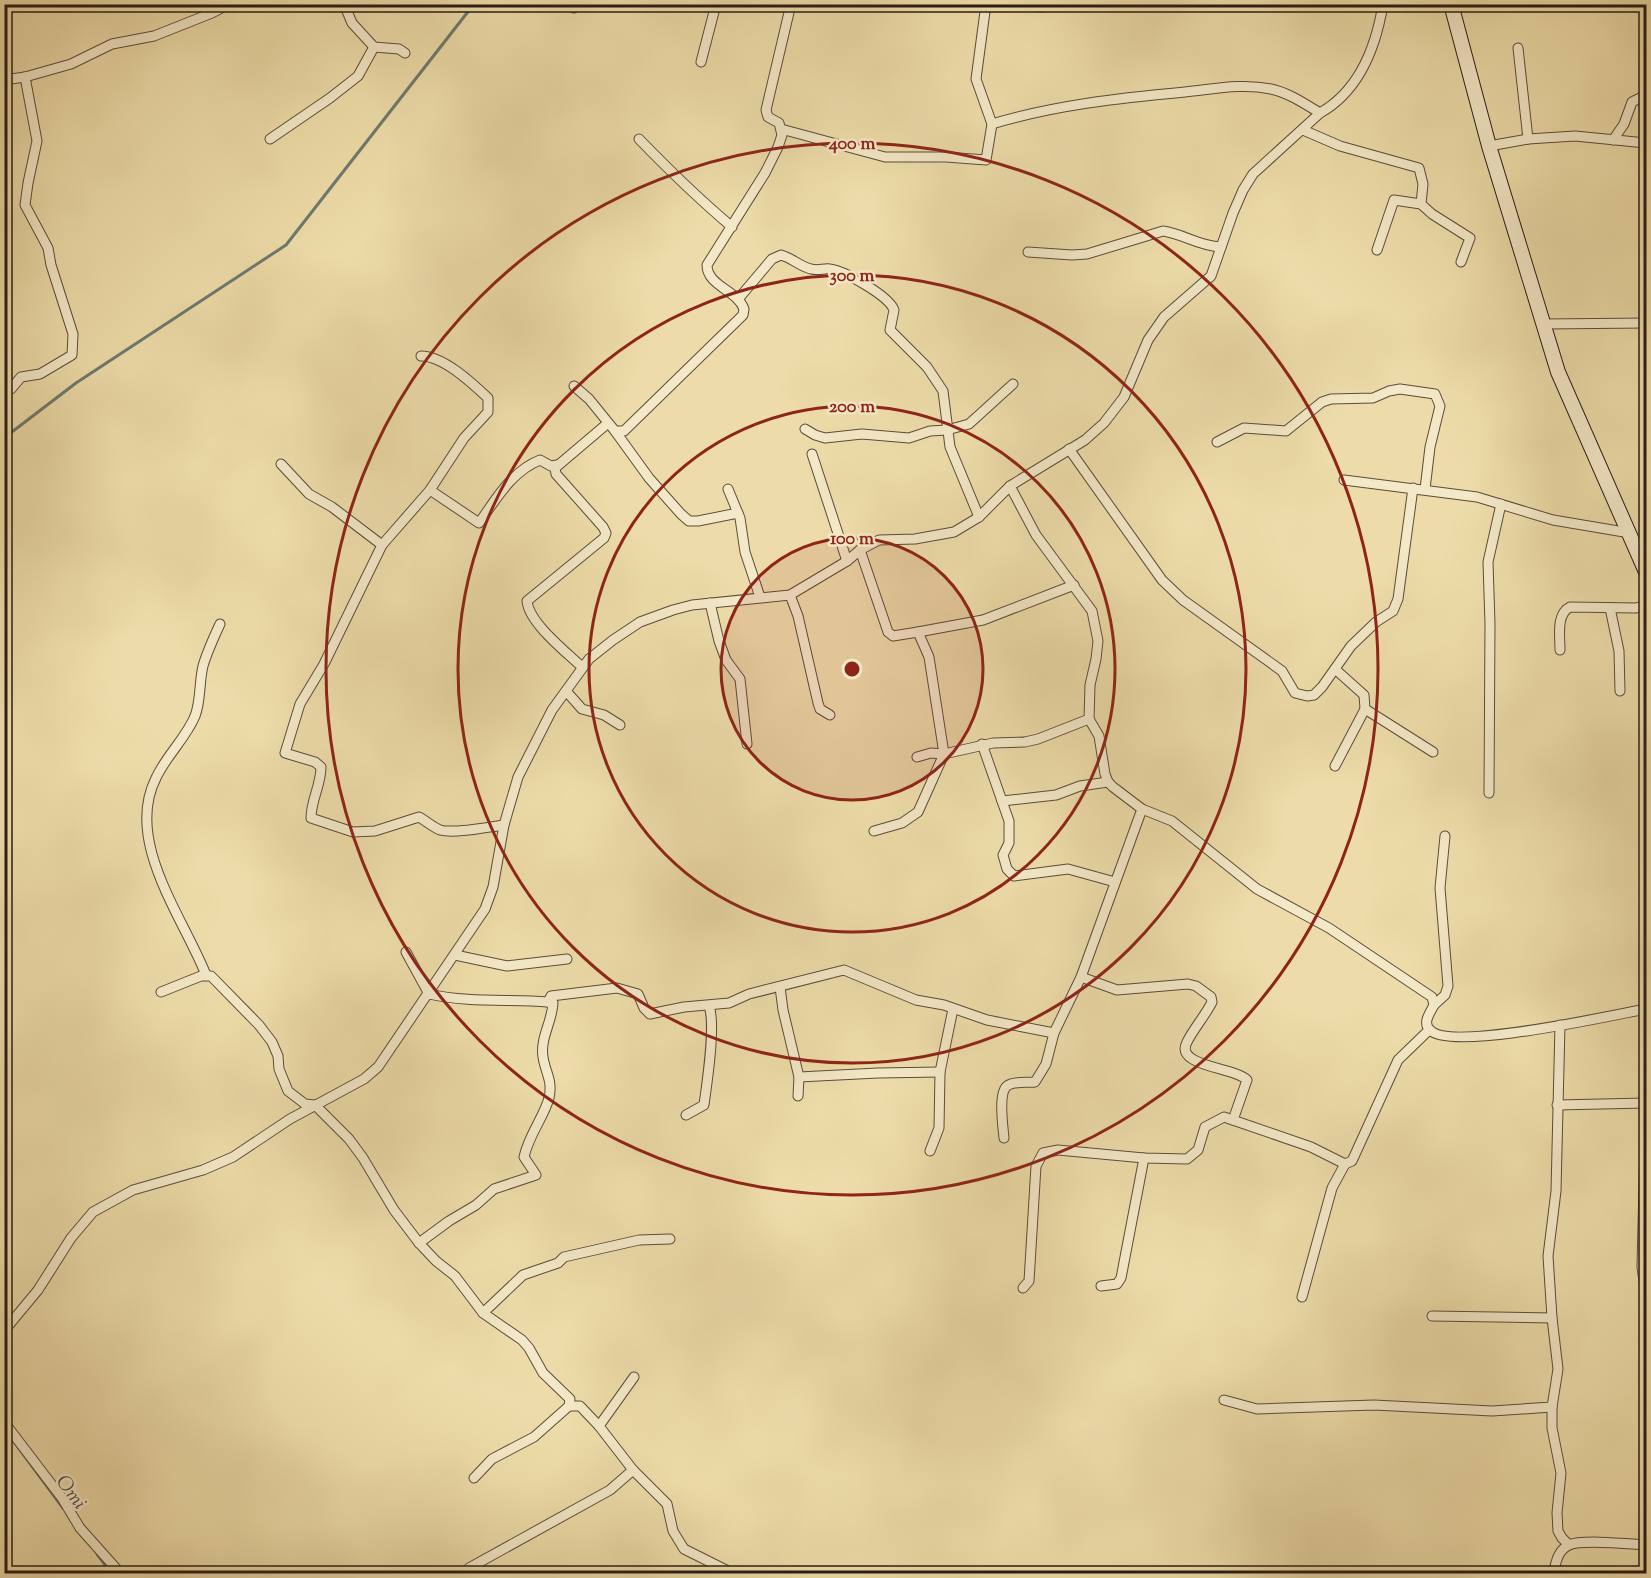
<svg xmlns="http://www.w3.org/2000/svg" width="1651" height="1578" viewBox="0 0 1651 1578" font-family="'Sorts Mill Goudy',serif">
	<style>
		.lines { fill: none; stroke-linecap: round; stroke-linejoin: round }
		.stream { stroke: #6d7b6f; stroke-width: 3 }
		.minor-casing { stroke: #5b4c3a; stroke-width: 11 }
		.secondary-casing { stroke: #2a1c15; stroke-width: 16 }
		.minor { stroke: #f3e8c7; stroke-width: 9 }
		.secondary { stroke: #f3e8c7; stroke-width: 14 }
		.ring { fill: none; stroke: #8f2418; stroke-width: 3 }
		.labels { text-anchor: middle; dominant-baseline: central; stroke-width: 5; stroke-linejoin: round; paint-order: stroke }
		.water-label { font-size: 20px; font-style: italic; fill: #4b4c42; stroke: #f3e8c7 }
		.centre { fill: #8f2418; stroke: #f3e8c7; stroke-width: 3 }
		.ring-label { font-size: 18px; text-anchor: middle; font-weight: bold; fill: #8f2418; stroke: #f3e8c7; stroke-width: 5; stroke-linejoin: round; paint-order: stroke }
	</style>
	<rect width="100%" height="100%" fill="#eddca9"/>
	<filter id="stains"><feTurbulence type="fractalNoise" baseFrequency=".00333" numOctaves="4"/><feColorMatrix values="0 0 0 0 .2 0 0 0 0 .09 0 0 0 0 .02 0 0 0 .5 -.17"/></filter>
	<radialGradient id="worn" r=".72"><stop offset=".6" stop-color="#630" stop-opacity="0"/><stop offset="1" stop-color="#630" stop-opacity=".3"/></radialGradient>
	<g class="lines">
		<g class="stream">
			<polyline points="4,438 76,383 286,245 474,4"/>
			<polyline points="15,1443 63,1508"/>
			<polyline points="97,1554 112,1574"/>
		</g>
		<defs>
			<g id="minor">
				<polyline points="344,4 352,23 374,47 399,49 405,53"/>
				<polyline points="1014,4 1042,7 1059,4"/>
				<polyline points="574,8 576,4"/>
				<polyline points="1518,48 1528,139"/>
				<polyline points="701,62 716,4"/>
				<polyline points="4,80 25,77 71,64 112,44 154,36 212,13 229,4"/>
				<path d="M 992,124 C 1055,105 1120,98 1185,92 C 1215,89 1242,83 1271,89 C 1289,93 1305,104 1320,113"/>
				<polyline points="781,129 885,157 946,157 986,160 992,124 976,79 986,4"/>
				<polyline points="1303,130 1340,146 1419,168 1423,184 1421,204 1432,214 1470,238 1461,262"/>
				<polyline points="270,139 330,98 358,76 374,47"/>
				<path d="M 639,139 C 669,170 699,199 732,227"/>
				<polyline points="1613,140 1624,124 1632,102 1646,95"/>
				<polyline points="1489,146 1528,139 1575,136 1646,143"/>
				<polyline points="1377,250 1394,200 1421,204"/>
				<path d="M 1028,252 L 1072,255 L 1087,254 L 1163,231 C 1184,234 1198,246 1221,247"/>
				<path d="M 739,298 L 772,259 L 781,255 C 792,258 801,267 811,269 C 818,271 824,268 830,269 C 845,271 889,296 894,310 L 890,330 L 927,367 L 943,391 L 950,447 L 979,517"/>
				<polyline points="1544,324 1646,323"/>
				<path d="M 421,356 C 443,356 471,382 488,398 L 488,412 L 464,438 L 430,490 L 382,545 L 324,664 L 300,704 L 285,753 L 315,762 L 321,767 C 321,785 311,800 311,818 L 353,832 L 375,831 L 419,817 C 426,821 433,827 440,830 C 454,834 488,827 504,825"/>
				<path d="M 574,386 L 589,399 L 615,431 L 624,431 L 743,315 L 744,309 C 737,290 707,286 707,265 L 765,173 L 778,147 L 782,135 L 779,123 L 768,117 L 766,110 L 791,4"/>
				<polyline points="11,389 21,377 40,374 72,355 73,334 51,265 48,248 25,205 28,183 37,141 25,77"/>
				<polyline points="805,429 815,435 825,438 862,434 909,438 930,431 947,430 969,424 1013,384"/>
				<polyline points="615,431 649,478 681,514 689,521 698,521 738,513"/>
				<polyline points="1217,442 1244,428 1286,431 1322,402 1331,399 1373,398 1389,391 1400,389 1435,394 1440,406 1430,447 1425,489"/>
				<polyline points="1069,449 1162,580 1183,600 1282,671 1295,693 1307,696 1314,695 1322,687 1351,646 1376,622 1393,611 1398,599 1413,488"/>
				<polyline points="812,454 847,561"/>
				<polyline points="281,464 309,494 332,507 382,545"/>
				<polyline points="1344,480 1477,497 1553,520 1630,533"/>
				<polyline points="728,489 740,518 745,552 760,597"/>
				<path d="M 430,490 L 479,523 C 496,499 512,471 540,460 L 551,466 L 557,465"/>
				<polyline points="860,550 888,632 893,636 918,632"/>
				<polyline points="790,595 798,616 818,703 820,709 830,715"/>
				<polyline points="710,603 719,641 726,660 740,679 747,744"/>
				<polyline points="1610,608 1619,651 1620,691"/>
				<path d="M 1560,650 C 1560,636 1556,614 1570,607 L 1636,608 L 1646,605"/>
				<path d="M 582,667 C 566,652 529,623 527,601 L 604,538 L 606,533 L 603,527 L 556,474 L 555,468 L 608,423"/>
				<polyline points="1335,669 1364,695 1365,709 1335,766"/>
				<polyline points="566,691 582,709 604,715 620,725"/>
				<polyline points="1365,709 1433,752"/>
				<path d="M 1089,719 L 1099,736 L 1105,774 L 1108,782 L 1113,787 L 1142,809 L 1172,821 L 1257,889 L 1329,928 L 1432,997 L 1434,1005 C 1430,1013 1422,1023 1430,1030 C 1450,1052 1613,1015 1646,1009"/>
				<polyline points="982,744 1009,821 1009,843 1003,855 1007,869 1014,876 1068,869 1115,882"/>
				<polyline points="917,757 931,753 944,754 993,743 1025,742 1038,739 1089,719 1090,685 1096,659 1098,641 1092,611 1036,535 1010,486"/>
				<polyline points="1489,793 1490,624 1488,562 1501,504"/>
				<polyline points="1002,801 1056,795 1080,786 1108,782"/>
				<polyline points="874,831 902,823 918,812 944,754 929,657 918,632 983,620 1074,585"/>
				<path d="M 406,952 L 429,994 C 468,1003 509,999 548,1002"/>
				<polyline points="455,955 507,966 567,959"/>
				<path d="M 206,975 C 183,917 124,841 156,778 C 166,756 186,738 195,716 C 201,701 199,682 203,666 C 207,652 214,637 220,624"/>
				<path d="M 1081,977 L 1117,990 L 1188,984 L 1196,986 L 1211,997 L 1212,1002 C 1205,1016 1194,1028 1187,1042 C 1174,1067 1235,1067 1247,1080 L 1233,1120"/>
				<polyline points="780,987 783,1010 799,1077 798,1096"/>
				<polyline points="161,992 201,976 211,976 259,1025 272,1042 278,1056 279,1069 288,1091 305,1104 315,1105 349,1139 363,1158 394,1210 419,1243 436,1261 455,1276 483,1313 522,1340 529,1348 543,1373 570,1399 569,1406 534,1437 492,1459 474,1478"/>
				<polyline points="1434,1005 1445,995 1448,986 1440,888 1445,836"/>
				<polyline points="799,1077 878,1073 940,1072"/>
				<polyline points="1646,1103 1642,1267 1646,1295"/>
				<polyline points="1557,1105 1646,1103"/>
				<path d="M 686,1115 L 704,1105 C 707,1082 716,1025 709,1006"/>
				<path d="M 1004,1138 C 1003,1127 998,1093 1007,1086 C 1013,1081 1027,1083 1035,1082 L 1046,1064 L 1054,1033 L 1081,977 L 1142,809"/>
				<polyline points="930,1151 939,1128 940,1072 953,1009"/>
				<path d="M 419,1243 L 449,1221 L 476,1205 L 494,1189 L 536,1175 L 524,1157 C 529,1134 544,1117 549,1098 C 553,1080 545,1072 543,1057 C 540,1038 552,1022 553,1003 L 548,1002 L 551,996 L 617,988 L 638,994 L 644,1008 L 650,1014 L 684,1007 L 729,1003 L 749,994 L 844,970 L 916,1000 L 944,1005 L 987,1020 L 1054,1033"/>
				<polyline points="1101,1286 1117,1284 1121,1278 1144,1158"/>
				<polyline points="1023,1288 1029,1281 1036,1166 1043,1153 1058,1150 1144,1158 1187,1159 1198,1150 1205,1127 1224,1117 1311,1147 1345,1164 1352,1161 1398,1060 1429,1030"/>
				<polyline points="1302,1297 1332,1188 1345,1164"/>
				<polyline points="483,1313 523,1275 558,1263 564,1257 639,1240 670,1239"/>
				<polyline points="1432,1316 1552,1318"/>
				<path d="M 4,1331 L 38,1290 L 71,1238 L 93,1212 L 133,1190 L 203,1170 L 233,1157 L 290,1119 L 364,1079 L 378,1067 L 485,909 L 493,887 L 504,825 L 518,777 L 552,710 L 589,659 L 613,640 L 640,622 L 673,610 L 692,605 L 790,595 L 847,561 L 860,550 L 879,540 L 915,539 L 954,532 L 979,517 L 1010,486 L 1085,440 L 1104,423 L 1124,397 L 1148,340 L 1164,317 L 1211,276 L 1233,213 L 1243,190 L 1253,174 L 1320,113 C 1359,91 1376,47 1383,4"/>
				<polyline points="1224,1400 1257,1409 1374,1405 1492,1411 1552,1407 1558,1369 1552,1318 1548,1256 1556,1191 1560,1025"/>
				<polyline points="569,1406 580,1406 599,1426 633,1470 667,1504 673,1531 684,1549 734,1574"/>
				<polyline points="1552,1407 1552,1428 1561,1473 1557,1513 1558,1531 1562,1538 1569,1545"/>
				<polyline points="4,1422 62,1498 80,1528 121,1574"/>
				<polyline points="599,1426 634,1377"/>
				<polyline points="469,1568 610,1490 633,1470"/>
				<path d="M 1554,1574 C 1555,1563 1558,1550 1569,1545 C 1582,1539 1630,1544 1646,1545"/>
			</g>
			<polyline id="secondary" points="1451,4 1489,146 1558,372 1646,572"/>
		</defs>
		<use href="#minor" class="minor-casing"/>
		<use href="#secondary" class="secondary-casing"/>
		<use href="#minor" class="minor"/>
		<use href="#secondary" class="secondary"/>
	</g>
	<circle cx="852" cy="669" r="131" fill="#8f2418" fill-opacity=".12"/>
	<g class="ring">
		<circle cx="852" cy="669" r="131"/>
		<circle cx="852" cy="669" r="263"/>
		<circle cx="852" cy="669" r="394"/>
		<circle cx="852" cy="669" r="526"/>
	</g>
	<g class="labels">
		<g class="water-label">
			<text transform="translate(70 1493) rotate(53)">Omi</text>
		</g>
	</g>
	<circle cx="852" cy="669" r="9" class="centre"/>
	<g class="ring-label">
		<text x="852" y="149">400 m</text>
		<text x="852" y="281">300 m</text>
		<text x="852" y="412">200 m</text>
		<text x="852" y="544">100 m</text>
	</g>
	<rect width="1651" height="1578" fill="none" stroke="#eddca9" stroke-width="24"/>
	<rect x="6" y="6" width="1639" height="1566" fill="none" stroke="#2a1c15" stroke-width="3"/>
	<rect x="12" y="12" width="1627" height="1554" fill="none" stroke="#2a1c15" stroke-width="1.5"/>
	<rect width="100%" height="100%" filter="url(#stains)"/>
	<rect width="100%" height="100%" fill="url(#worn)"/>
</svg>
